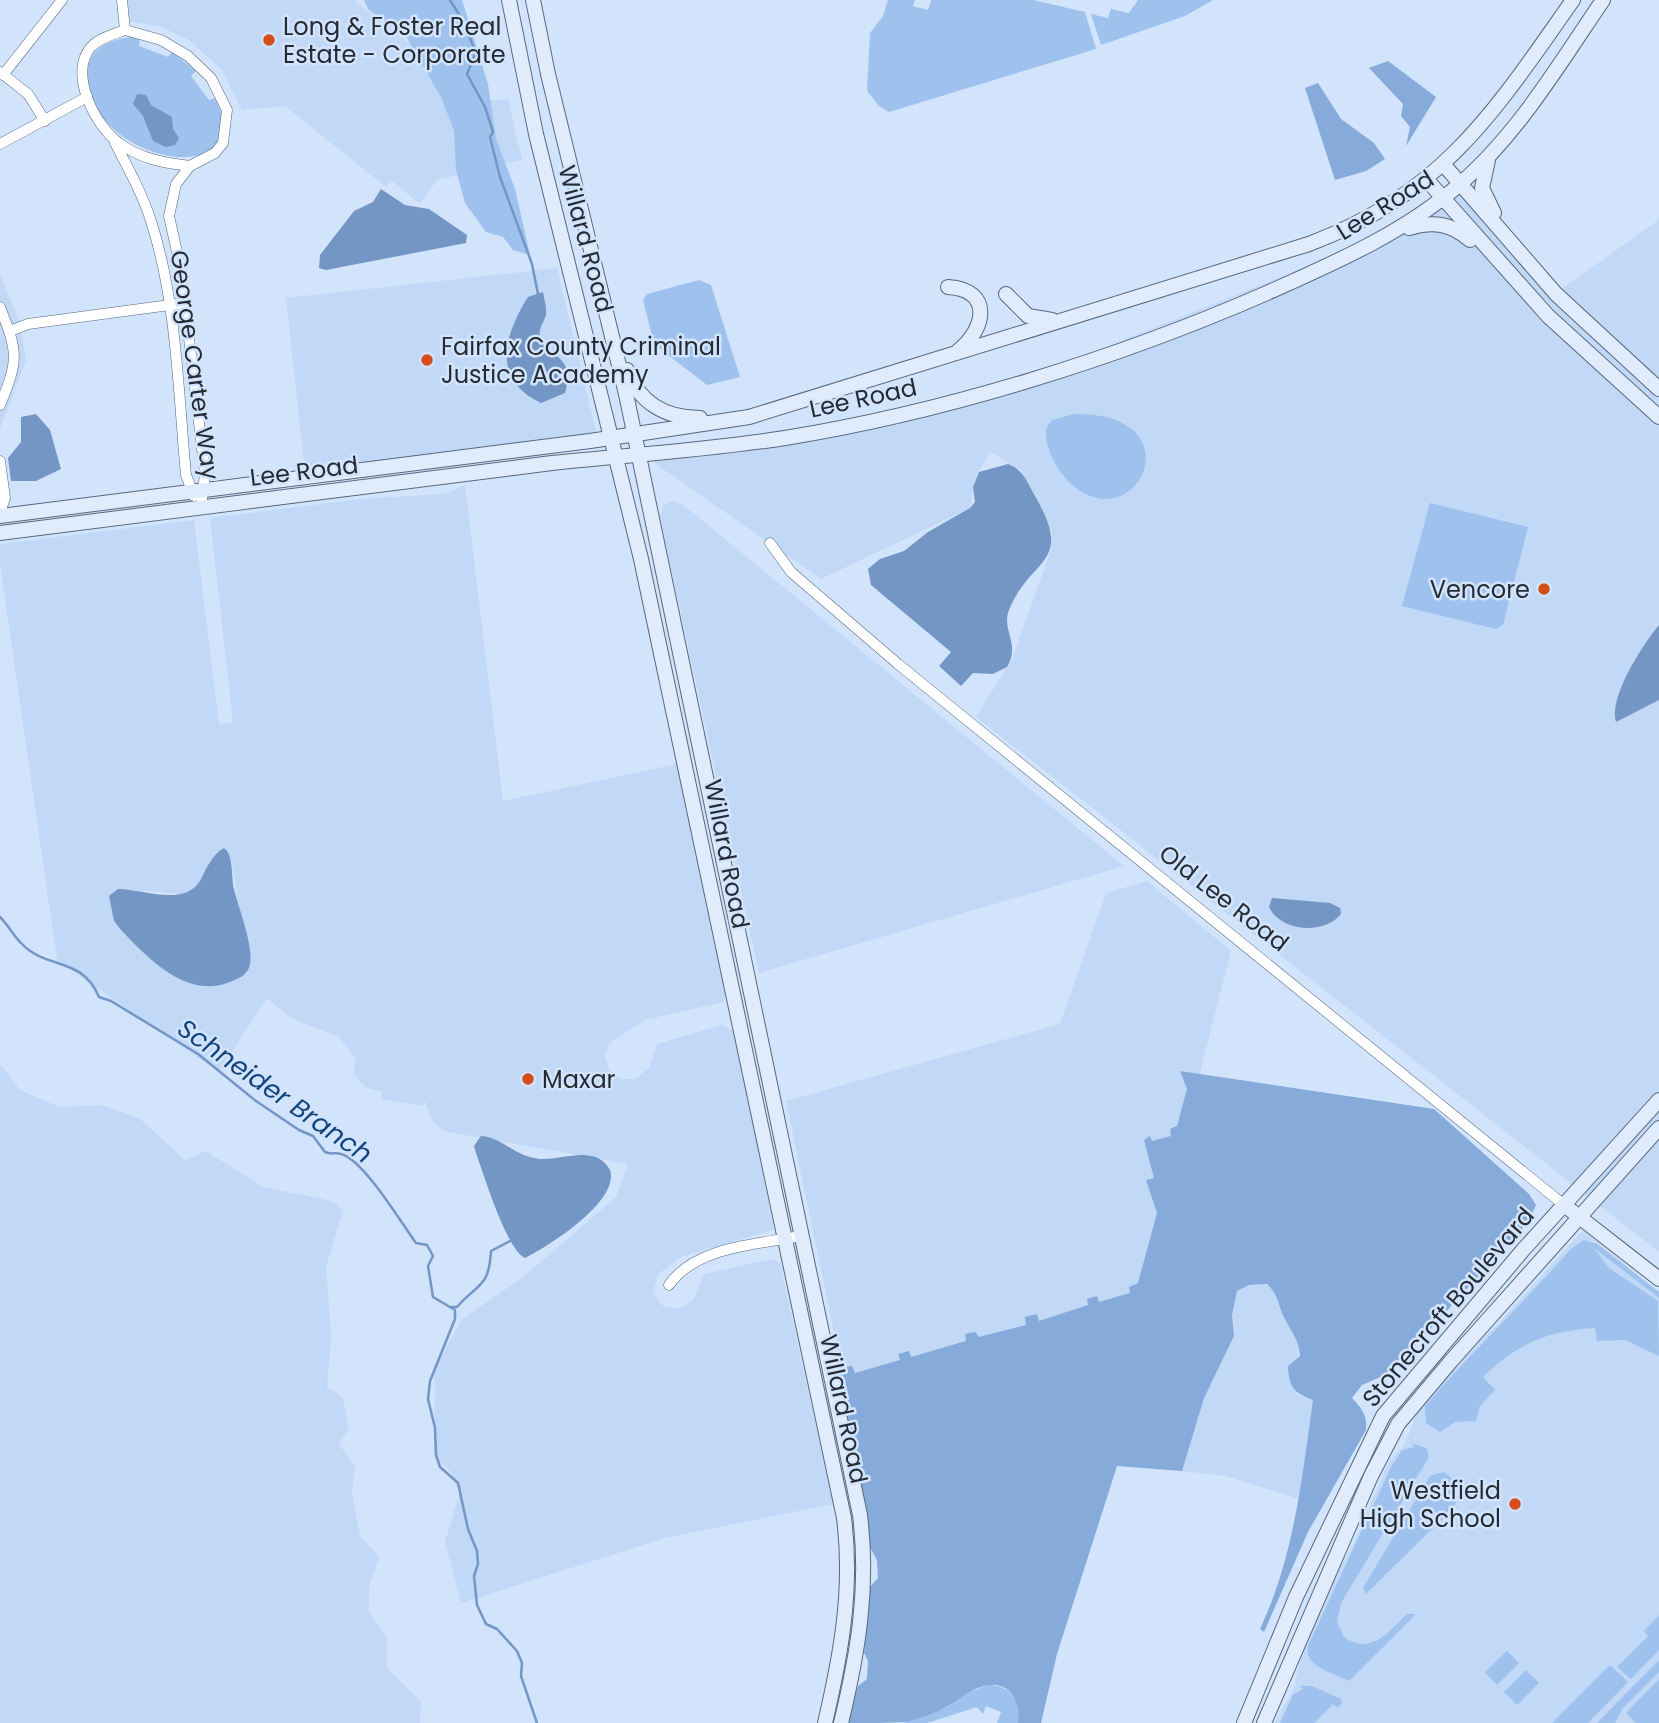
<svg xmlns="http://www.w3.org/2000/svg" width="1659" height="1723" viewBox="0 0 1659 1723" font-family="Poppins,sans-serif">
	<style>
		.built { fill: #c1d8f6; fill-rule: evenodd }
		.green { fill: #9ec1ee }
		.forest { fill: #86aada }
		.water { fill: #7396c5 }
		.lines { fill: none; stroke-linecap: round; stroke-linejoin: round }
		.stream { stroke: #7396c5; stroke-width: 2.5 }
		.street-casing { stroke: #57677c; stroke-width: 11 }
		.secondary-casing { stroke: #57677c; stroke-width: 16 }
		.street { stroke: #fff; stroke-width: 10 }
		.secondary { stroke: #e0ecfb; stroke-width: 14 }
		.poi-dot { fill: #d44e1a; stroke: #d1e4fc; stroke-width: 2.5 }
		.labels { text-anchor: middle; dominant-baseline: central; stroke-width: 5; stroke-linejoin: round; paint-order: stroke }
		.poi-label { font-size: 24px; fill: #252b34; stroke: #d1e4fc; text-anchor: start }
		.street-label { font-size: 24px; fill: #252b34; stroke: #d1e4fc }
		.water-label { font-size: 26px; font-style: italic; fill: #12437d; stroke: #d1e4fc }
	</style>
	<rect width="100%" height="100%" fill="#d1e4fc"/>
	<g class="built">
		<polygon points="121,0 354,0 483,101 508,99 522,160 437,180 420,204 392,181 386,187 285,106 242,110 222,70 189,40 159,26 125,21"/>
		<polygon points="1461,183 1556,293 1657,221 1659,215 1659,1252 976,717 1012,659 1051,550 1052,531 1021,470 990,452 975,478 970,508 821,579 653,462 827,430 1028,378 1391,233"/>
		<polygon points="557,268 598,440 305,471 286,298"/>
		<polygon points="0,274 20,324 26,360 0,429"/>
		<path d="M 465,485 L 503,801 L 677,764 L 727,993 L 723,1002 L 645,1020 L 609,1043 L 605,1057 L 609,1070 L 621,1079 L 635,1079 L 649,1068 L 657,1044 L 722,1025 L 735,1032 L 774,1230 L 683,1256 L 658,1274 L 653,1292 L 663,1306 L 679,1309 L 693,1300 L 704,1274 L 772,1259 L 780,1263 L 833,1504 L 665,1538 L 461,1603 L 445,1542 L 460,1492 L 449,1470 L 434,1456 L 435,1368 L 462,1319 L 522,1278 L 616,1197 L 628,1164 L 443,1131 L 432,1121 L 425,1101 L 423,1106 L 381,1099 L 382,1092 L 365,1087 L 353,1074 L 356,1060 L 339,1037 L 291,1018 L 267,998 L 219,1072 L 57,960 L 0,564 L 0,544 L 194,520 L 219,724 L 233,723 L 210,518 L 361,499 L 445,494 ZM 214,856 L 231,858 L 249,968 L 235,980 L 203,987 L 132,941 L 114,921 L 118,889 L 184,894 L 196,888 Z"/>
		<polygon points="672,501 682,504 1124,866 759,973 660,517 663,506"/>
		<polygon points="1147,881 1231,951 1142,1301 845,1385 786,1101 1060,1024 1106,893"/>
		<polygon points="0,1064 20,1090 59,1107 102,1105 139,1118 185,1160 206,1151 263,1187 332,1201 343,1211 326,1266 331,1336 327,1387 343,1398 349,1428 339,1444 355,1467 352,1493 360,1536 379,1557 369,1587 369,1612 387,1637 387,1668 421,1702 420,1723 0,1723"/>
		<polygon points="1583,1230 1659,1293 1659,1723 1275,1723 1294,1688 1303,1649 1332,1582 1352,1547 1389,1461 1405,1444 1419,1408 1468,1350 1497,1325"/>
		<polygon points="1267,1284 1278,1295 1284,1317 1298,1338 1297,1395 1313,1400 1299,1499 1226,1476 1182,1471 1204,1398 1233,1336 1232,1315 1237,1291 1249,1285"/>
	</g>
	<g class="green">
		<polygon points="364,0 462,0 488,84 496,139 515,189 530,255 513,250 503,237 486,232 465,203 456,170 454,131 442,99 407,38 368,9"/>
		<polygon points="888,0 915,0 913,6 928,10 931,0 1033,0 1085,12 1096,49 889,112 879,106 867,91 870,33 883,16"/>
		<polygon points="1138,0 1213,0 1185,16 1101,45 1091,14 1108,18 1111,9 1129,13"/>
		<path d="M 131,37 L 140,39 L 139,46 L 168,57 L 172,52 L 196,71 L 191,76 L 209,100 L 215,98 C 263,195 81,163 88,70 C 90,47 110,40 131,37 Z"/>
		<polygon points="699,280 711,285 740,377 707,385 654,344 643,300 647,294"/>
		<path d="M 1074,414 C 1199,412 1136,545 1069,482 C 1056,469 1045,448 1046,429 L 1052,420 Z"/>
		<polygon points="1430,503 1528,527 1503,625 1496,629 1402,606"/>
		<path d="M 1584,1240 L 1597,1244 L 1659,1292 L 1659,1298 L 1594,1248 L 1609,1268 L 1658,1301 L 1659,1356 L 1625,1340 L 1597,1341 L 1595,1328 C 1547,1331 1518,1343 1483,1377 L 1495,1390 L 1480,1406 L 1476,1421 L 1455,1422 L 1440,1432 L 1426,1423 L 1425,1406 C 1472,1352 1523,1303 1571,1249 Z"/>
		<path d="M 1411,1443 L 1426,1448 L 1429,1457 L 1341,1603 L 1337,1622 L 1344,1637 C 1370,1656 1389,1632 1407,1614 L 1416,1614 L 1349,1681 C 1334,1673 1304,1668 1308,1646 L 1392,1465 L 1402,1450 L 1414,1447 Z"/>
		<path d="M 1444,1472 C 1457,1481 1461,1493 1454,1507 L 1366,1594 L 1363,1588 L 1430,1476 Z"/>
		<polygon points="1659,1615 1659,1650 1631,1679 1617,1667 1648,1636 1644,1631"/>
		<polygon points="1507,1651 1519,1663 1497,1685 1485,1672"/>
		<polygon points="1659,1660 1659,1672 1623,1708 1615,1723 1597,1723"/>
		<polygon points="1610,1665 1628,1682 1588,1723 1552,1723"/>
		<polygon points="1526,1670 1539,1683 1517,1705 1504,1692"/>
		<polygon points="1659,1679 1659,1723 1636,1723 1626,1713"/>
		<path d="M 989,1685 C 1013,1687 1020,1699 1018,1723 L 997,1723 L 1001,1712 L 986,1706 L 983,1714 L 977,1707 L 927,1723 L 904,1723 L 947,1707 L 968,1692 Z"/>
		<polygon points="1300,1686 1312,1686 1341,1699 1342,1704 1338,1708 1333,1704 1314,1723 1280,1723 1293,1695 1303,1689"/>
	</g>
	<g class="forest">
		<polygon points="1388,61 1436,97 1406,146 1410,127 1401,116 1403,104 1369,68"/>
		<polygon points="1318,83 1341,119 1374,143 1385,159 1366,171 1335,180 1305,88"/>
		<path d="M 1180,1071 L 1434,1109 L 1529,1194 L 1536,1205 L 1528,1222 L 1390,1373 L 1362,1385 L 1352,1398 C 1361,1408 1368,1415 1366,1430 L 1308,1532 L 1264,1632 L 1260,1629 C 1294,1557 1302,1478 1313,1400 C 1293,1393 1289,1386 1288,1366 L 1300,1356 C 1298,1337 1293,1335 1285,1319 C 1277,1304 1280,1297 1267,1284 L 1249,1285 L 1237,1291 L 1232,1315 L 1234,1336 L 1204,1398 L 1182,1471 L 1117,1466 L 1057,1654 L 1041,1723 L 1018,1723 C 1021,1690 1001,1676 971,1691 C 963,1695 956,1702 948,1706 C 936,1713 920,1718 907,1722 C 889,1723 865,1723 847,1723 L 858,1686 L 867,1679 L 868,1661 L 864,1653 L 869,1588 L 878,1578 L 877,1560 L 868,1544 L 851,1449 L 854,1443 L 836,1376 L 845,1367 L 852,1366 L 855,1373 L 900,1360 L 898,1354 L 909,1351 L 911,1357 L 966,1341 L 965,1334 L 975,1332 L 979,1337 L 1026,1325 L 1025,1317 L 1037,1314 L 1039,1321 L 1088,1305 L 1087,1299 L 1097,1296 L 1099,1302 L 1130,1293 L 1129,1287 L 1138,1283 L 1157,1213 L 1146,1180 L 1154,1178 L 1144,1140 L 1150,1136 L 1152,1141 L 1171,1136 L 1170,1129 L 1177,1126 L 1187,1089 Z"/>
	</g>
	<g class="water">
		<polygon points="137,94 146,95 151,105 172,117 173,129 179,138 175,145 166,147 153,141 143,116 133,104"/>
		<polygon points="381,189 405,205 429,209 467,235 466,243 326,270 319,268 320,255 354,211 373,202"/>
		<path d="M 543,292 C 544,299 547,308 546,315 C 544,322 538,329 540,336 C 545,359 577,352 565,393 L 541,403 C 491,380 504,335 528,297 Z"/>
		<polygon points="36,414 50,430 61,469 36,481 11,481 8,458 21,442 21,417"/>
		<path d="M 1008,464 C 1024,470 1027,482 1035,496 C 1075,565 1031,556 1009,610 C 1001,630 1021,644 1007,667 L 993,674 L 973,673 L 961,686 L 939,666 L 951,652 L 871,585 L 868,569 L 880,559 L 904,551 L 928,532 L 970,508 L 975,502 L 973,487 L 979,472 Z"/>
		<path d="M 1659,625 L 1659,700 L 1616,722 C 1608,697 1644,643 1659,625 Z"/>
		<path d="M 224,848 C 234,855 231,877 234,889 C 238,907 256,951 249,968 C 245,977 235,980 227,983 C 185,998 148,958 121,930 L 114,921 L 109,896 L 118,889 C 144,889 186,908 201,879 C 207,867 212,855 224,848 Z"/>
		<path d="M 1272,898 L 1330,903 L 1340,908 L 1341,914 C 1324,935 1281,932 1269,907 Z"/>
		<path d="M 481,1136 C 502,1137 515,1157 540,1159 C 564,1160 596,1144 610,1170 C 620,1201 549,1246 525,1258 C 507,1250 485,1178 477,1156 L 474,1146 Z"/>
	</g>
	<g class="lines">
		<g class="stream">
			<polyline points="450,0 463,21 476,53 467,74 485,107 493,132 490,137 500,177 532,264 538,294"/>
			<path d="M 0,917 C 8,925 13,935 21,943 C 46,970 82,956 99,997 L 111,1001 L 198,1054 L 256,1101 L 299,1130 L 313,1136 L 325,1152 C 332,1155 335,1152 341,1154 C 364,1160 402,1224 416,1243 L 427,1245 L 433,1256 L 428,1266 L 433,1297 L 455,1310 L 455,1319 L 430,1381 L 428,1399 L 435,1428 L 436,1455 L 440,1467 L 458,1483 L 468,1529 L 477,1551 L 478,1564 L 474,1576 L 477,1605 L 486,1624 L 497,1629 L 517,1651 L 522,1663 L 521,1676 L 537,1723"/>
			<path d="M 451,1307 L 457,1307 C 478,1283 489,1288 491,1251 L 510,1241"/>
		</g>
		<defs>
			<g id="street">
				<polyline points="122,0 125,30"/>
				<polyline points="0,72 28,94 45,121"/>
				<polyline points="3,75 62,0"/>
				<path d="M 115,143 C 128,168 142,193 151,221 C 177,302 178,391 186,475 L 194,496"/>
				<polyline points="0,144 87,97"/>
				<path d="M 190,166 C 165,163 140,159 119,143 C 95,126 68,73 91,47 C 99,38 114,34 125,30 L 161,40 L 188,56 L 211,78 L 227,110 L 223,143 L 215,153 L 190,166 L 176,184 L 169,216 L 181,270 L 205,474 L 201,506"/>
				<path d="M 0,307 C 18,353 19,359 0,405"/>
				<polyline points="10,331 28,324 185,303"/>
				<polyline points="0,461 5,498 0,513"/>
				<polyline points="770,543 791,572 898,664 1564,1205"/>
				<path d="M 669,1285 C 696,1246 757,1245 800,1236"/>
			</g>
			<g id="secondary">
				<path d="M 509,0 L 536,134 L 641,559 L 844,1518 C 853,1590 841,1654 825,1723"/>
				<path d="M 533,0 L 548,74 L 626,394 L 860,1515 C 869,1588 858,1653 841,1723"/>
				<polyline points="1488,160 1482,188 1494,213"/>
				<polyline points="1444,165 1556,294 1659,389"/>
				<polyline points="1427,180 1548,316 1659,417"/>
				<path d="M 1409,228 C 1433,221 1451,223 1470,240"/>
				<path d="M 948,287 C 994,290 985,330 958,351"/>
				<polyline points="1006,294 1028,316 1052,320"/>
				<path d="M 627,370 C 639,403 666,418 700,418"/>
				<path d="M 0,516 L 590,441 L 749,417 L 1309,244 C 1444,193 1494,112 1573,0"/>
				<path d="M 0,533 L 552,463 C 630,455 708,450 785,438 C 946,412 1118,358 1267,293 C 1334,263 1404,233 1460,184 C 1518,134 1560,63 1603,0"/>
				<polyline points="1564,1205 1659,1279"/>
				<polyline points="1244,1723 1296,1597 1383,1416 1523,1250 1659,1100"/>
				<polyline points="1264,1723 1371,1476 1398,1424 1451,1361 1659,1128"/>
			</g>
		</defs>
		<use href="#street" class="street-casing"/>
		<use href="#secondary" class="secondary-casing"/>
		<use href="#street" class="street"/>
		<use href="#secondary" class="secondary"/>
	</g>
	<g class="poi-dot">
		<circle cx="269" cy="40" r="7"/>
		<circle cx="427" cy="360" r="7"/>
		<circle cx="1544" cy="589" r="7"/>
		<circle cx="528" cy="1079" r="7"/>
		<circle cx="1515" cy="1504" r="7"/>
	</g>
	<g class="labels">
		<g class="poi-label">
			<text x="283" y="26">Long &amp; Foster Real<tspan x="283" dy="28">Estate - Corporate</tspan></text>
			<text x="441" y="346">Fairfax County Criminal<tspan x="441" dy="28">Justice Academy</tspan></text>
			<text x="1530" y="589" text-anchor="end">Vencore</text>
			<text x="542" y="1079">Maxar</text>
			<text x="1501" y="1490" text-anchor="end">Westfield<tspan x="1501" dy="28">High School</tspan></text>
		</g>
		<g class="street-label">
			<text transform="translate(1385 205) rotate(-32)">Lee Road</text>
			<text transform="translate(586 239) rotate(75)">Willard Road</text>
			<text transform="translate(195 365) rotate(82)">George Carter Way</text>
			<text transform="translate(863 398) rotate(-12)">Lee Road</text>
			<text transform="translate(304 471) rotate(-7)">Lee Road</text>
			<text transform="translate(727 854) rotate(79)">Willard Road</text>
			<text transform="translate(1224 898) rotate(38)">Old Lee Road</text>
			<text transform="translate(1448 1307) rotate(-50)">Stonecroft Boulevard</text>
			<text transform="translate(844 1409) rotate(78)">Willard Road</text>
		</g>
		<g class="water-label">
			<text transform="translate(275 1091) rotate(35)">Schneider Branch</text>
		</g>
	</g>
</svg>
